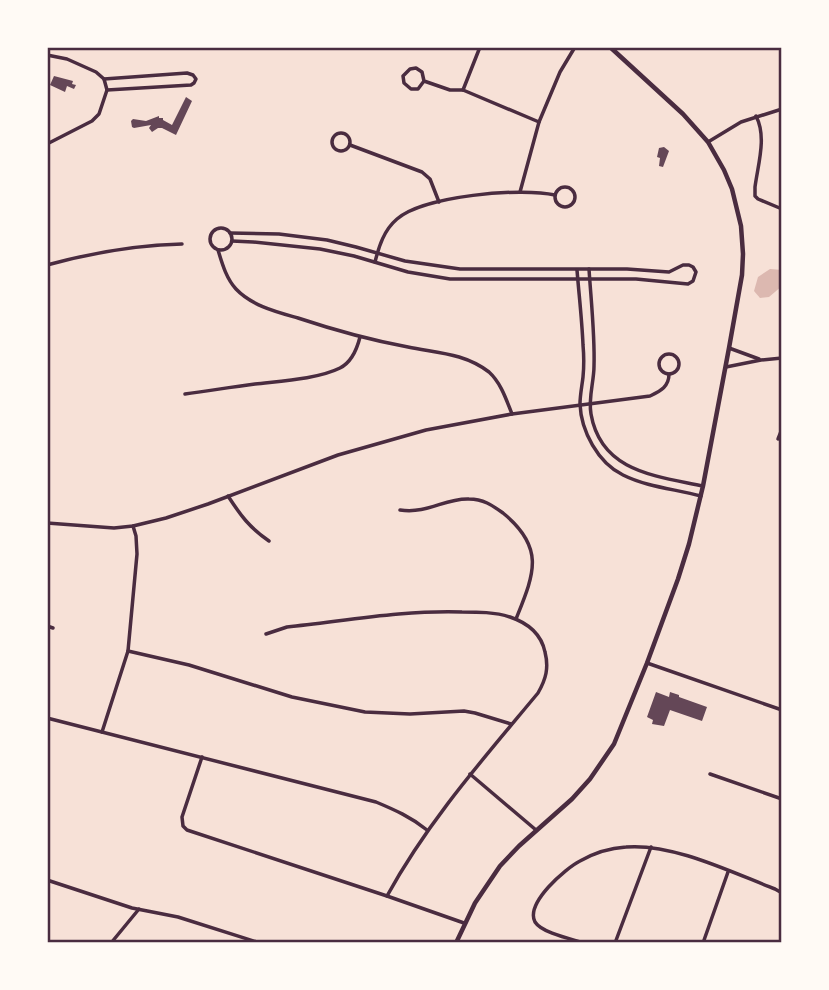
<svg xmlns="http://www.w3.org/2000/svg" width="829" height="990" viewBox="0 0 829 990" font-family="'Public Sans',sans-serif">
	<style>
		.water { fill: #dcb8b0 }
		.building { fill: #644757 }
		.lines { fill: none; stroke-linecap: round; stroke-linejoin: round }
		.minor { stroke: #4a2c40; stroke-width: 3.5 }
		.tertiary { stroke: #4a2c40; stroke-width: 4.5 }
		.neatline { fill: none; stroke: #4a2c40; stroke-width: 2.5 }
	</style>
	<rect width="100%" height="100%" fill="#f7e1d7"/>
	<polygon class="water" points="770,269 782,270 782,286 769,297 760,298 754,291 758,277"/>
	<g class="building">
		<polygon points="54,76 73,81 72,84 76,85 74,89 67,86 65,92 50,85"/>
		<polygon points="186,97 192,101 176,135 162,128 158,128 152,132 149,128 151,125 134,128 132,127 131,121 133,119 146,121 159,116 159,118 163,118 163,120 172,125"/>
		<polygon points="664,147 669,151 663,167 659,166 660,158 657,157 659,148"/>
		<polygon points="656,692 669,697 670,692 679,695 679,697 707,707 702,721 670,710 664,726 652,724 653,720 647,717"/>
	</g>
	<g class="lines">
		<g class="minor">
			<polyline points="47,55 67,59 96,72 104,79 107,90 99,114 92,121 47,144"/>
			<polyline points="104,79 187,73 193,75 196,79 194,83 191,85 107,90"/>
			<polyline points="424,81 418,89 411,89 404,83 403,76 410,69 416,68 422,72 424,81 450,90 463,90 539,122"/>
			<polyline points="463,90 480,47"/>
			<path d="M 756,116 C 767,137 758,164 755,187 L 755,196 L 758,199 L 782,209"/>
			<circle cx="341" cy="142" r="9"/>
			<polyline points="708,142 741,122 782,109"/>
			<polyline points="350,145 422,172 430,179 439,202"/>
			<circle cx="565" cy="197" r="10"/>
			<polyline points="520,192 539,122 560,72 575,47"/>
			<circle cx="221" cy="239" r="11"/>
			<polyline points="230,233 279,234 327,240 356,247 405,261 460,269 627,269 669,272 683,265 689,265 693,267 696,272 693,281 688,284 636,279 450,279 408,272 354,256 320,249 253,242 232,241"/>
			<path d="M 218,250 C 222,263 226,278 236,289 C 252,306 277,312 298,318 C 334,330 370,340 408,347 C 437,353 464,353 489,372 C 501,383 506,399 512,414"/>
			<path d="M 375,262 C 379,246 384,230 397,219 C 423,196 521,187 555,195"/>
			<path d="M 47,265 C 91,253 137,245 182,244"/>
			<path d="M 589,269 C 591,300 595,336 594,366 C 594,382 588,398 591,414 C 601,472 656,476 703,486"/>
			<path d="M 577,270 C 579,295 582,320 583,345 C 584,356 584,367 583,377 C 582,386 580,395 580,404 C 581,431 598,463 623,475 C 647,487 675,489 701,496"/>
			<polyline points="729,348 759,359"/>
			<circle cx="669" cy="364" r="10"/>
			<polyline points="726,367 761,360 782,358"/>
			<path d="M 185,394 C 208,391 231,387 255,384 C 280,381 318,379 340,368 C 352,362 357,349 360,337"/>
			<polyline points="778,439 782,429"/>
			<path d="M 228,496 C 241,516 249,527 269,541"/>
			<path d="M 400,510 C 429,514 444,498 469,499 C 483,499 492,505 503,513 C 546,548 534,574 516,619"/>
			<path d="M 47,523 L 114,528 L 133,526 L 166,518 L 208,504 L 338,455 L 426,430 L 512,414 L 650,396 C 660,391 669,387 669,374"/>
			<polyline points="47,626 53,628"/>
			<path d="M 266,634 L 287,627 C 345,621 404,610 462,612 C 478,612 495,612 510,617 C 528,623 541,633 545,652 C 549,668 546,679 538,693 C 484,758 428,821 387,896"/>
			<polyline points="128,651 189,665 292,697 365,712 410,714 464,711 475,713 511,724"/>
			<polyline points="647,663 782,710"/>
			<path d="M 47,718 L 376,802 C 395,810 411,817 427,830"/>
			<polyline points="102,732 128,651 137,554 136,536 133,526"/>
			<polyline points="202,757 182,817 183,826 187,830 387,896 464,923"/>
			<polyline points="470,774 536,830"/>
			<polyline points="710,774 782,799"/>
			<polyline points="47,880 132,908 178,917 260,943"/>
			<polyline points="111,943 139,909"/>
			<path d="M 584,943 C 571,939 542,933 535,922 C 525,903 566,868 580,861 C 594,853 610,848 626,847 C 672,843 731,872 775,889 L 782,893"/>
			<polyline points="615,943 651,847"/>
			<polyline points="703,943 728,872"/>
		</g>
		<polyline class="tertiary" points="456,943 475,903 500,866 519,846 572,799 590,779 614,744 647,663 678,579 689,544 703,486 729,348 742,275 743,254 741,226 732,189 724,170 708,142 683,114 610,47"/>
	</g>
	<rect width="829" height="990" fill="none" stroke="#fffaf5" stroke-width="98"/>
	<rect x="49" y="49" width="731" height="892" class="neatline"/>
</svg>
